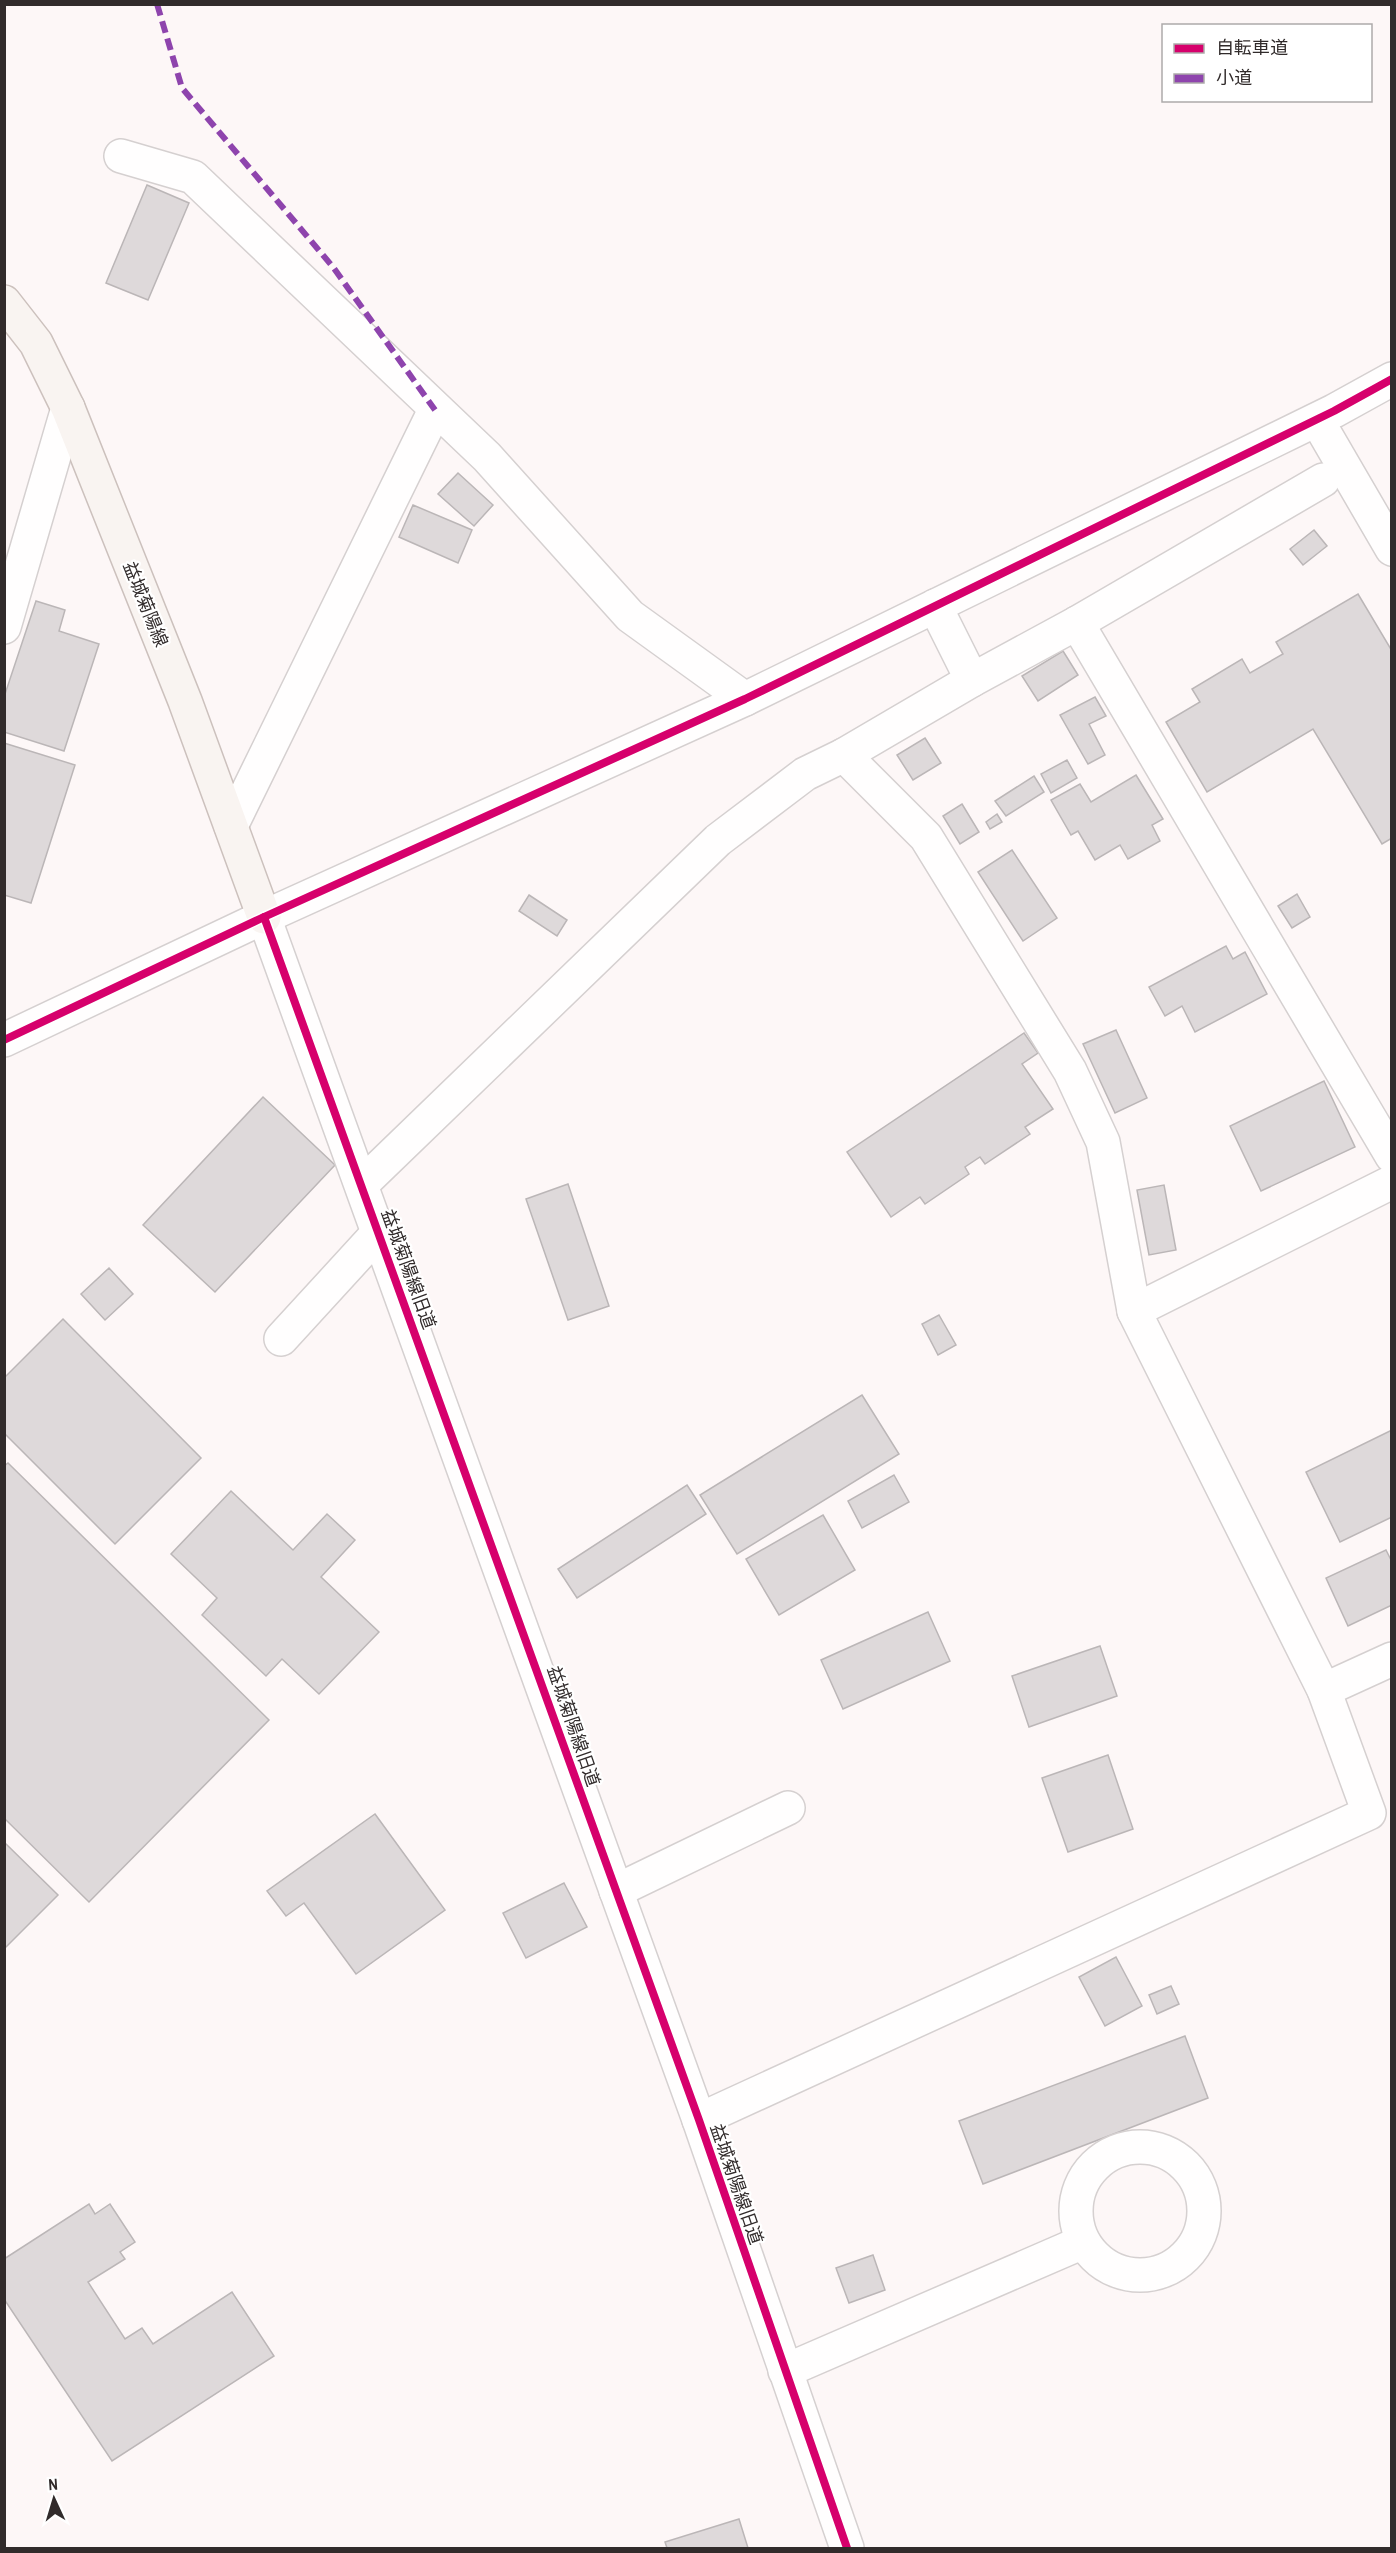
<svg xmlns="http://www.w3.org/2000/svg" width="1396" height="2553" viewBox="0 0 1396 2553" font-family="'Archivo Narrow','Noto Sans JP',sans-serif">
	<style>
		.building { fill: #ded9da; stroke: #bbb6b7; stroke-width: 1.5 }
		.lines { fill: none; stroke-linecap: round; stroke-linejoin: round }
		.minor-casing { stroke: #d5d0d0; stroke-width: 36 }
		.major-casing { stroke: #ccc1bd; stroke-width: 36 }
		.minor { stroke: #fffefe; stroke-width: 33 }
		.major { stroke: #f9f4f1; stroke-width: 33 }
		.quiet { stroke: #8e44ad; stroke-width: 6; stroke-dasharray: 12 6; stroke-linecap: butt }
		.cycleway-casing { stroke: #fff; stroke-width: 11 }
		.cycleway { stroke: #d6006c; stroke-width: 8 }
		.labels { text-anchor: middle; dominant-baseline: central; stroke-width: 4.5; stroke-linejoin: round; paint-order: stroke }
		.street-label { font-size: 18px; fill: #312b2b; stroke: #fff }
	</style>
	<rect width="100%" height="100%" fill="#fdf7f7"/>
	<g class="building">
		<polygon points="147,185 189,203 148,300 106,283"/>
		<polygon points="458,473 493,505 474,526 438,494"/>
		<polygon points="413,505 472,530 458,563 399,537"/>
		<polygon points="1314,530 1327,546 1303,565 1290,549"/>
		<polygon points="1358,594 1392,651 1392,838 1382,844 1313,729 1207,792 1166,722 1200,702 1192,689 1242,659 1250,673 1283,654 1276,642"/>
		<polygon points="36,601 65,610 59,631 99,644 64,751 4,732 4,697"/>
		<polygon points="1063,651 1078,675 1038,701 1022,676"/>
		<polygon points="1095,697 1106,716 1089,724 1105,755 1088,764 1060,715"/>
		<polygon points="925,738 941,763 913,780 897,755"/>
		<polygon points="4,743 75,765 31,903 4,895"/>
		<polygon points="1067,760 1077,778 1051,793 1041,774"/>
		<polygon points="1136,775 1163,819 1152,825 1160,841 1128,859 1120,845 1095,860 1078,831 1071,835 1051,800 1080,784 1091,802"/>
		<polygon points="1034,776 1044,792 1006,816 995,801"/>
		<polygon points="962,804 979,832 960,844 943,816"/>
		<polygon points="997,814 1002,822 990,829 986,822"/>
		<polygon points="1012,850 1057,918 1023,941 978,872"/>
		<polygon points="1297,894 1310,917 1292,928 1278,906"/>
		<polygon points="529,895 567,920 557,936 519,911"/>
		<polygon points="1226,946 1233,959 1245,952 1267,994 1195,1032 1182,1006 1165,1016 1149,987"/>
		<polygon points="1116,1030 1147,1098 1115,1113 1083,1044"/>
		<polygon points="1024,1033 1038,1053 1022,1064 1053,1109 1025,1127 1030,1134 985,1164 980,1157 965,1167 969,1174 925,1204 920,1197 891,1217 847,1152"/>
		<polygon points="1324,1081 1355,1147 1261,1191 1230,1126"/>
		<polygon points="263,1097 335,1165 215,1292 143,1225"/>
		<polygon points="568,1184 609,1306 568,1320 526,1199"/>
		<polygon points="1164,1185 1176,1250 1149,1255 1137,1190"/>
		<polygon points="109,1268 133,1294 105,1320 81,1294"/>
		<polygon points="939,1315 956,1345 938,1355 922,1324"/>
		<polygon points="63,1319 201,1458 115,1544 4,1433 4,1378"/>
		<polygon points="862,1395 899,1454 737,1554 700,1495"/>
		<polygon points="1392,1430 1392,1517 1340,1542 1306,1472"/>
		<polygon points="8,1463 269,1720 89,1902 4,1818 4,1466"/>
		<polygon points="894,1475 909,1502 862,1528 848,1501"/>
		<polygon points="687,1485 706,1514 577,1598 558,1569"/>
		<polygon points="231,1491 293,1550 327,1514 355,1540 321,1577 379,1632 319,1694 282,1659 266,1676 202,1615 217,1598 171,1554"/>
		<polygon points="823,1515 855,1570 779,1615 746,1559"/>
		<polygon points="1386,1550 1392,1562 1392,1605 1348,1626 1326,1578"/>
		<polygon points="928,1612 950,1661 843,1709 821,1660"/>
		<polygon points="1100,1646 1117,1696 1029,1727 1012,1676"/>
		<polygon points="1108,1755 1133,1829 1068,1852 1042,1778"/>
		<polygon points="375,1814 445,1910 356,1974 304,1903 286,1916 267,1891"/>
		<polygon points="4,1842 58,1895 4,1949"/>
		<polygon points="564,1883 587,1927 526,1958 503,1913"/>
		<polygon points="1116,1957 1142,2006 1105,2026 1079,1977"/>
		<polygon points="1171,1986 1179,2004 1157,2014 1149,1995"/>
		<polygon points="1185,2036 1208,2098 983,2184 959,2121"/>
		<polygon points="89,2204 95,2214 110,2204 135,2242 120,2252 125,2259 88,2282 125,2339 142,2328 153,2344 232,2292 274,2356 112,2461 4,2299 4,2259"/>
		<polygon points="873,2255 885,2290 849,2303 836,2268"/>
		<polygon points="739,2519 748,2548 667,2548 665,2542"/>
	</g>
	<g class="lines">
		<defs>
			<g id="minor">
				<polyline points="121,156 193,177 487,457 630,616 745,699"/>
				<polyline points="1317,420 1392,549"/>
				<polyline points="935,606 972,680"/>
				<polyline points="1077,623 1392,1156"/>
				<polyline points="4,627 68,408"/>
				<polyline points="231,826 435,410"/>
				<polyline points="264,917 699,2120 847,2548"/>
				<polyline points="4,1040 264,917 745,699 1334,411 1392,379"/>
				<polyline points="362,1184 718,840 805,774 844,755 972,680 1077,623 1323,480"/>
				<polyline points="1134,1311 1392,1182"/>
				<polyline points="281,1339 380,1231"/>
				<polyline points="1324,1690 1392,1659"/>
				<polyline points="616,1891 788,1808"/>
				<polyline points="699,2120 1369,1813 1324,1690 1134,1311 1103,1142 1070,1071 926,837 844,755"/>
				<circle cx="1140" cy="2211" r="64"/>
				<polyline points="785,2371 1083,2242"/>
			</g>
			<polyline id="major" points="4,302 36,343 68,408 185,701 264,917"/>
		</defs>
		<use href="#minor" class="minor-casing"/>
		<use href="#major" class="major-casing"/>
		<use href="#minor" class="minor"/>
		<use href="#major" class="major"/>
		<polyline class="quiet" points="157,4 182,88 333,267 435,410"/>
		<defs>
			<g id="cycleway">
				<polyline points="264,917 699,2120 847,2548"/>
				<polyline points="4,1040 264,917 745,699 1334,411 1392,379"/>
			</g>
		</defs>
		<use href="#cycleway" class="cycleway-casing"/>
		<use href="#cycleway" class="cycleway"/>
	</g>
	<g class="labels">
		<g class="street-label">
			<text transform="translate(146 604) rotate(68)">益城菊陽線</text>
			<text transform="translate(409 1269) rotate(70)">益城菊陽線旧道</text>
			<text transform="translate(574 1726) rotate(71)">益城菊陽線旧道</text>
			<text transform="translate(737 2184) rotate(71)">益城菊陽線旧道</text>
		</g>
	</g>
	<rect width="1396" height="2553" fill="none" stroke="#312b2b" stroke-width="12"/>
	<rect x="1162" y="24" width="210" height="78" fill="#ffffff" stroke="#adaaaa" stroke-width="1.5"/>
	<rect x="1174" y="44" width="30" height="9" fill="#d6006c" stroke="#adaaaa" stroke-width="1.5"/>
	<text x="1216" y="54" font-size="18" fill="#312b2b">自転車道</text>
	<rect x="1174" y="74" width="30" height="9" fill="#8e44ad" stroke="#adaaaa" stroke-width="1.5"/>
	<text x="1216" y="84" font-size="18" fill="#312b2b">小道</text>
	<g transform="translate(54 2499) rotate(356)" stroke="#ffffff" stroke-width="4.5" paint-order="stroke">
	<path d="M0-4.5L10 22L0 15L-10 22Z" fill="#312b2b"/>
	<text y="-9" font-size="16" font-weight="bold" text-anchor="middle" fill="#312b2b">N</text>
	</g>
</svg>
